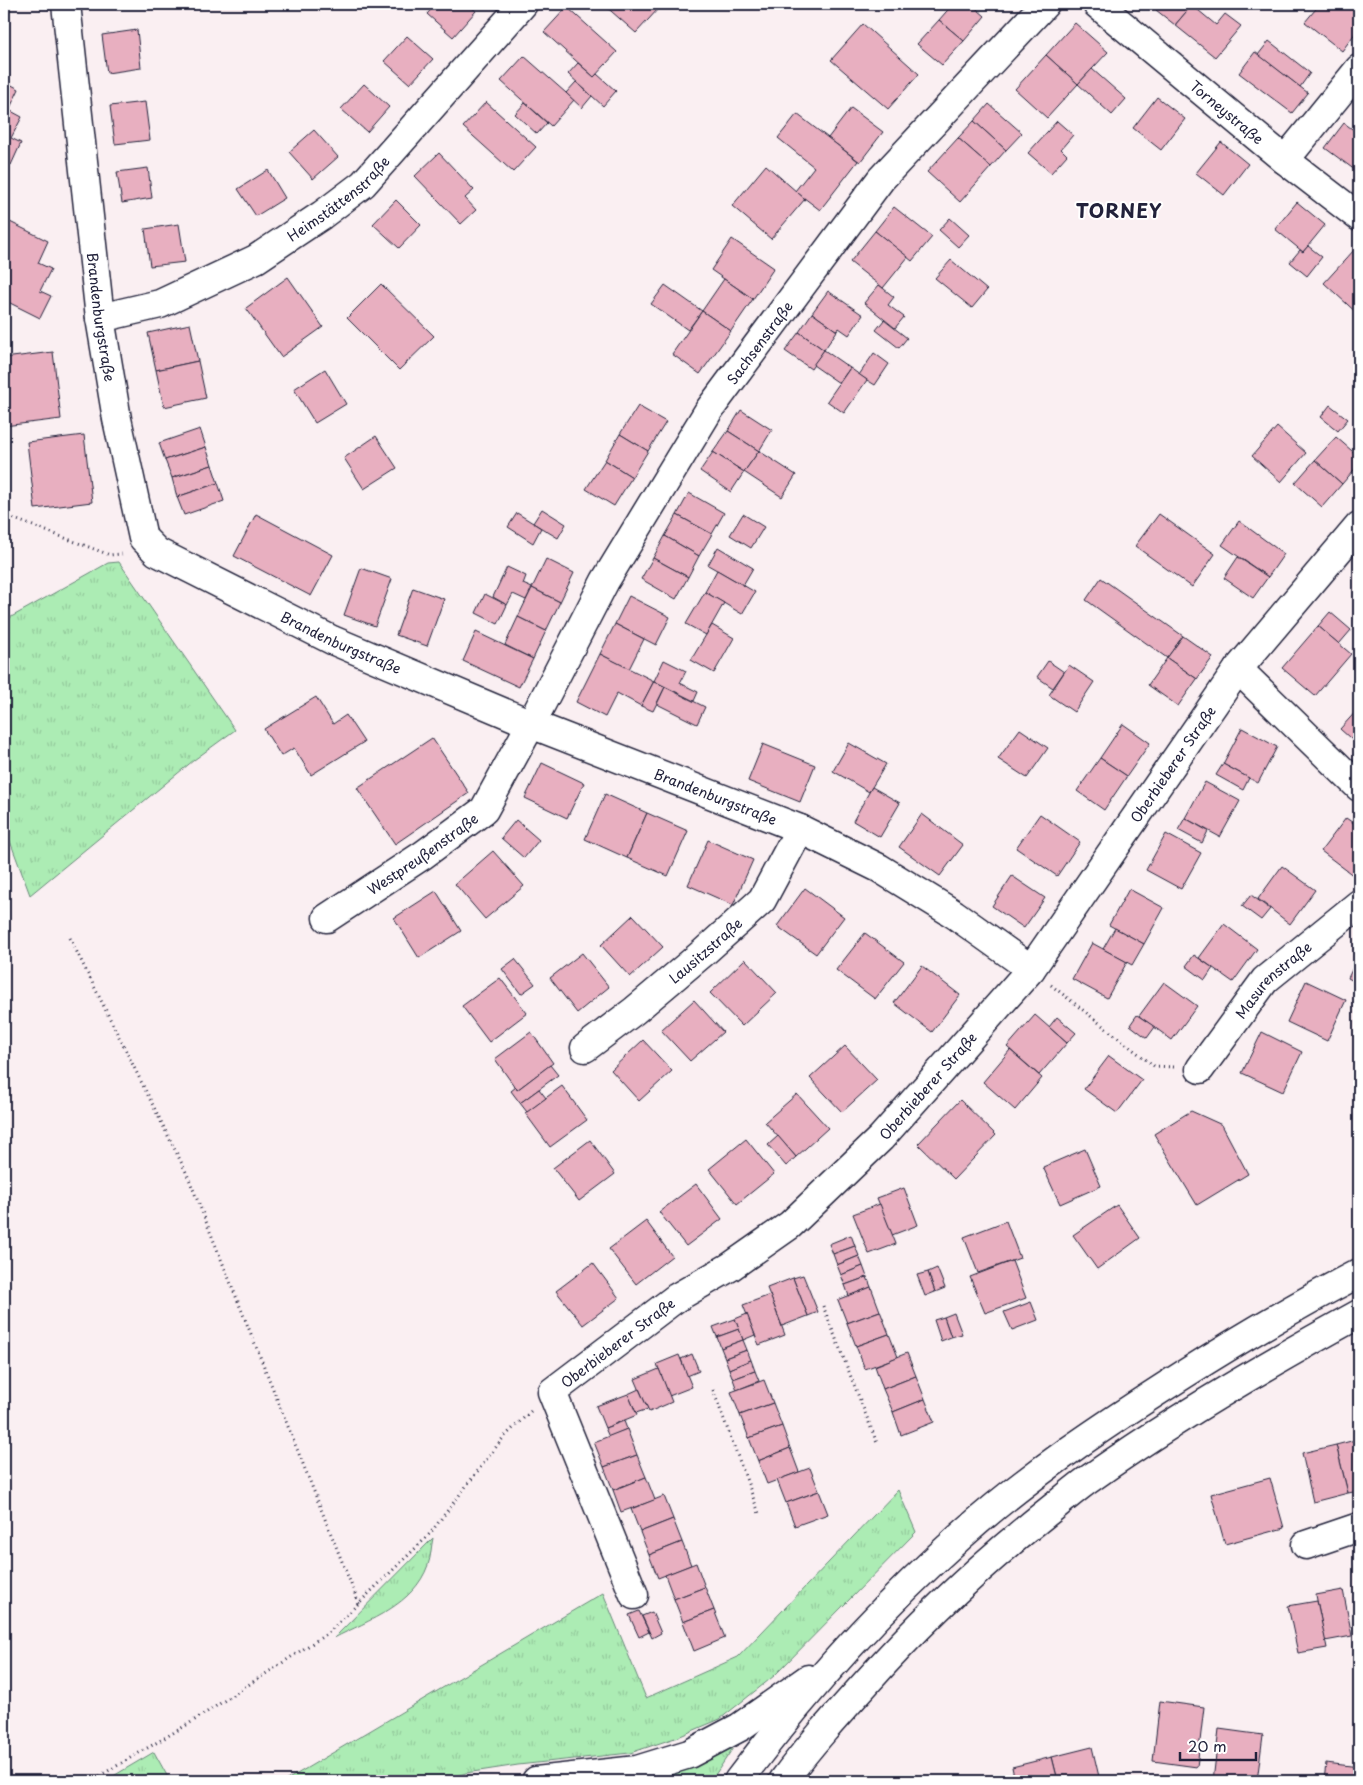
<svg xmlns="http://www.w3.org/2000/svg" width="1363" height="1785" viewBox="0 0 1363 1785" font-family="'Playpen Sans',sans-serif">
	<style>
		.grass { fill: url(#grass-tufts); stroke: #678778 }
		.building { fill: #e8afc0; stroke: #22223b }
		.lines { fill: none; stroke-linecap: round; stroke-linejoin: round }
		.minor-casing { stroke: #22223b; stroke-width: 31 }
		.tertiary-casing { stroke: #22223b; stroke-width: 31 }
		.trunk-casing { stroke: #22223b; stroke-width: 31 }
		.path { stroke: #22223b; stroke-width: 3; stroke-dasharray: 1 4; stroke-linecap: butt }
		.minor { stroke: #fff; stroke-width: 28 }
		.tertiary { stroke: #fff; stroke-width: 28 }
		.trunk { stroke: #fff; stroke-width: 28 }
		.labels { text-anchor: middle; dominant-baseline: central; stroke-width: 4; stroke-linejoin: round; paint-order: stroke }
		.street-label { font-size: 14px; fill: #22223b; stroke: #fff }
		.district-label { font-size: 19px; font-weight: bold; letter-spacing: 1px; fill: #22223b; stroke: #fff }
	</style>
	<defs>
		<pattern id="grass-tufts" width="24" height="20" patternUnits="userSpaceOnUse" patternTransform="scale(1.25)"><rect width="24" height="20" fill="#acecb4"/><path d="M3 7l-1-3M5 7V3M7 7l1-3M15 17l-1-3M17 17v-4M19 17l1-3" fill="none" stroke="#94ca9c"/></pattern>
	</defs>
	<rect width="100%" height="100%" fill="#faeff2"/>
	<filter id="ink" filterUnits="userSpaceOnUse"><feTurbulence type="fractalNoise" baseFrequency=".02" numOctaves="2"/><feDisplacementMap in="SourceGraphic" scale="10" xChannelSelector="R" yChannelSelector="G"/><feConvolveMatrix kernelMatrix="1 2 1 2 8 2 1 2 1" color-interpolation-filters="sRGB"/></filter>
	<g filter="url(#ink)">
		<g class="grass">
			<polygon points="119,562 235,730 194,760 30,895 4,825 4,621 108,563"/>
			<polygon points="898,1490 916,1532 774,1676 720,1719 678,1737 630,1753 518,1765 466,1773 440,1781 285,1781 603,1593 646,1698 738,1657"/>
			<path d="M 433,1538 C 431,1547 431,1557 428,1565 C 414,1605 369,1620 334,1638 Z"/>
			<polygon points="733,1748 711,1781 640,1781"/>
			<polygon points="154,1752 170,1781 105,1781"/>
		</g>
		<g class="building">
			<polygon points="97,4 127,4 97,8"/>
			<polygon points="436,4 467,4 476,11 453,37 427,14"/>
			<polygon points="603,4 654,4 659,8 636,33"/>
			<polygon points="953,4 971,4 985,16 964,41 939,20"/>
			<polygon points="1161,4 1193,4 1175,25 1156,10"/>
			<polygon points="1320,4 1353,4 1359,9 1359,28 1342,51 1305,22"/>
			<polygon points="1192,5 1216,25 1225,14 1241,26 1215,57 1175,25"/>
			<polygon points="567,7 617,52 594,77 544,32"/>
			<polygon points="939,20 964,41 942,65 917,44"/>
			<polygon points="1075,23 1108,52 1078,84 1046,55"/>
			<polygon points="863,24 919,74 888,109 831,60"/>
			<polygon points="137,30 141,68 107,73 102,35"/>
			<polygon points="407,36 433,59 410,84 384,61"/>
			<polygon points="1269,41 1310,73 1300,87 1258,55"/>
			<polygon points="1255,52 1308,93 1292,113 1239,73"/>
			<polygon points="1046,55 1078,84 1047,118 1015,89"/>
			<polygon points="524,56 574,100 551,126 501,81"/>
			<polygon points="578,63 594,77 597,74 616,91 603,106 568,74"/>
			<polygon points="1092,69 1126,99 1112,115 1078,84"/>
			<polygon points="4,81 19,89 9,110 22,117 11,138 21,143 11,165 4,161"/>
			<polygon points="576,82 592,96 582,108 566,93"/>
			<polygon points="364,84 389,107 367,132 341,109"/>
			<polygon points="1157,97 1185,119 1161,150 1133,128"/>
			<polygon points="145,102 150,140 115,144 110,106"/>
			<polygon points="486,102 536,147 513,172 463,127"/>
			<polygon points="525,103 547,123 537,134 515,114"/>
			<polygon points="989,104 1022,133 1006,150 974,121"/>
			<polygon points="851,108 883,132 860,162 828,138"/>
			<polygon points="797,114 858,161 820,210 795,191 814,167 778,138"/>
			<polygon points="974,121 1006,150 991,167 958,138"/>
			<polygon points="1057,121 1073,135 1061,149 1067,155 1051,173 1028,153"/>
			<polygon points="1344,123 1359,134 1359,173 1325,148"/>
			<polygon points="314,130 338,157 313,179 289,152"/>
			<polygon points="958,138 991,167 960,202 927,172"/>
			<polygon points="1221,142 1248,164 1224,195 1196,173"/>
			<polygon points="439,153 474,190 465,198 476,210 461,224 415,176"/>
			<polygon points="766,165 805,199 771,239 732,206"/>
			<polygon points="148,168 152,198 122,203 117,172"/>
			<polygon points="268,170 285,198 256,216 238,189"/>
			<polygon points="396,200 421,225 399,248 373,224"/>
			<polygon points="1297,202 1325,225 1303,252 1275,229"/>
			<polygon points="894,207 932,237 912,261 875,231"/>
			<polygon points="950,218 969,235 958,247 939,230"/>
			<polygon points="4,219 48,241 38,263 51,269 40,291 51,296 40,318 4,300"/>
			<polygon points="179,224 185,262 150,266 145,229"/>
			<polygon points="875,231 908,257 883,288 850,262"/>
			<polygon points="732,239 774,268 753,299 711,270"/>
			<polygon points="1308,246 1322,257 1307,276 1290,262 1300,250 1303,252"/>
			<polygon points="1355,249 1359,253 1359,315 1324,283"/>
			<polygon points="951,260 987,290 972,308 935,278"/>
			<polygon points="288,277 323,327 281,357 246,308"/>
			<polygon points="724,279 753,299 731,331 702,311"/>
			<polygon points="381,284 434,336 399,370 347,318"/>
			<polygon points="665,285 702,311 688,330 651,304"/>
			<polygon points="879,285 894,297 888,305 904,317 895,328 864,303"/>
			<polygon points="828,291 863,315 849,335 839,328 837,331 812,313"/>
			<polygon points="702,311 731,331 700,374 672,354"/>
			<polygon points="812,313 837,331 824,350 799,332"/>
			<polygon points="884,320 907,338 899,348 876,330"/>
			<polygon points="190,324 198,361 156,370 148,333"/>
			<polygon points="799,332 824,350 811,369 785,351"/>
			<polygon points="824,350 850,368 839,383 813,365"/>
			<polygon points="53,352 61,419 4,426 4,358"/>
			<polygon points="874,353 889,364 875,385 859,375"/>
			<polygon points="198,361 206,398 164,407 156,370"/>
			<polygon points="850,368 867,380 844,413 827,401"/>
			<polygon points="325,369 346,404 315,423 294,389"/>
			<polygon points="1330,405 1348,419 1338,431 1321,417"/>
			<polygon points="638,406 666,422 648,451 620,434"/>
			<polygon points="741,410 772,430 759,451 728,431"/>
			<polygon points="1277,427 1306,453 1281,482 1252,456"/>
			<polygon points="200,429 206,447 165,460 159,443"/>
			<polygon points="728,431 759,451 744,472 713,452"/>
			<polygon points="620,434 648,451 632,477 605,460"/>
			<polygon points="84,435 92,502 35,509 27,442"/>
			<polygon points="376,436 397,468 364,489 344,458"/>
			<polygon points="1336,437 1359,457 1359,464 1342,484 1315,460"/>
			<polygon points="206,447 212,465 172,478 165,460"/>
			<polygon points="759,451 796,475 782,497 744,472"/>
			<polygon points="713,452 744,472 731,492 700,471"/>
			<polygon points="605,460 632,477 614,506 586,489"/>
			<polygon points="1315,460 1342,484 1322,507 1295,483"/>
			<polygon points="212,465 218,483 177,497 172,478"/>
			<polygon points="218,483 224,501 184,515 177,497"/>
			<polygon points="689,493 724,513 712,534 677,515"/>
			<polygon points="542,509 566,524 558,538 533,523"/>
			<polygon points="517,513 541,528 533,543 508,527"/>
			<polygon points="256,514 333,555 311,596 234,556"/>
			<polygon points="743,514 764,527 751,548 730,535"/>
			<polygon points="1159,514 1215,554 1192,587 1135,546"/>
			<polygon points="677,515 712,534 699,556 665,536"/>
			<polygon points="1239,521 1284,554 1268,577 1222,545"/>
			<polygon points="665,536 699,556 688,577 653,558"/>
			<polygon points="718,547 753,568 743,585 708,565"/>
			<polygon points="1238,557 1268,577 1253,598 1224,578"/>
			<polygon points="653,558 688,577 676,599 641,579"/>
			<polygon points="546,559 574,573 560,602 532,588"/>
			<polygon points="507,567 526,576 523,584 532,588 526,600 513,594 507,605 493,597"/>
			<polygon points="361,568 392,579 375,626 344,615"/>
			<polygon points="717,570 755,592 742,614 705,592"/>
			<polygon points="1101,578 1183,636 1167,658 1086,600"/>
			<polygon points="413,588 444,599 427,646 396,635"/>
			<polygon points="532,588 560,602 546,631 518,617"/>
			<polygon points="705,592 724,603 706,635 686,624"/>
			<polygon points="485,594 507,605 498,624 476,613"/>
			<polygon points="629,596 670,617 656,645 615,624"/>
			<polygon points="1330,612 1351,630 1339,644 1318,626"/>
			<polygon points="518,617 546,631 533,659 505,645"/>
			<polygon points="615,624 644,639 629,669 600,654"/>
			<polygon points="712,625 734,638 714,673 691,660"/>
			<polygon points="1318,626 1351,654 1315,696 1282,668"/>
			<polygon points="476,632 533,659 519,687 463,661"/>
			<polygon points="1183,636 1213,657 1197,679 1167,658"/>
			<polygon points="600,654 654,681 641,706 617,693 605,717 576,702"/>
			<polygon points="1167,658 1197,679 1178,706 1148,685"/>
			<polygon points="664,660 686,671 680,683 698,692 694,701 654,681"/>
			<polygon points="1048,661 1064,672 1053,688 1037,677"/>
			<polygon points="1069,665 1094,682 1074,712 1049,695"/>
			<polygon points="654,681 665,687 653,711 641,706"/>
			<polygon points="665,687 705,707 697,724 657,704"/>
			<polygon points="316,697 333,724 346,715 364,742 311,775 294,748 281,756 264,729"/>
			<polygon points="1359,708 1359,746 1340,729"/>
			<polygon points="1123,724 1150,743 1127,776 1100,758"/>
			<polygon points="1242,728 1277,747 1258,783 1223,764"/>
			<polygon points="1020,729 1048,748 1027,778 998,759"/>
			<polygon points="432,738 469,793 395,844 357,788"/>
			<polygon points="849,743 886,764 869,792 833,771"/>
			<polygon points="763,744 815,765 800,802 748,781"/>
			<polygon points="1100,758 1127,776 1104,810 1077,791"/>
			<polygon points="542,763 584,783 567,818 525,798"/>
			<polygon points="1223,764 1249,778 1243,790 1216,775"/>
			<polygon points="1205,782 1240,801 1220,837 1185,818"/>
			<polygon points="872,787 900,803 880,837 853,821"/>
			<polygon points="605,794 647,813 627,858 585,839"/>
			<polygon points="647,813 688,831 668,876 627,858"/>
			<polygon points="922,814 963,845 940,876 899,847"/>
			<polygon points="1040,814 1080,842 1057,876 1016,848"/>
			<polygon points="1185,818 1208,831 1202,843 1178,830"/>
			<polygon points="1346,818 1359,827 1359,869 1354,876 1321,851"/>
			<polygon points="516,820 539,840 524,858 501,838"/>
			<polygon points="1166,834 1201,853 1181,889 1146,870"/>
			<polygon points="708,840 753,860 733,905 688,885"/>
			<polygon points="493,851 524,886 485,919 455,884"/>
			<polygon points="1282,866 1315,890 1290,924 1258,899"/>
			<polygon points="1012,876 1045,898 1024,928 992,906"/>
			<polygon points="805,888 844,917 816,954 777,926"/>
			<polygon points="1129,889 1164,908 1144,944 1109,925"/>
			<polygon points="436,891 461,931 419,958 394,918"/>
			<polygon points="1251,895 1270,909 1261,920 1242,906"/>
			<polygon points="633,915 663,947 630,977 601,945"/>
			<polygon points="1224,924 1257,949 1233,982 1199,958"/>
			<polygon points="1115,928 1144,944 1132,965 1103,949"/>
			<polygon points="865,933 904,962 875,999 836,970"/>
			<polygon points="1092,943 1127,962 1107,998 1072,979"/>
			<polygon points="582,953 609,987 577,1013 550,978"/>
			<polygon points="1194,955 1213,968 1205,980 1186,966"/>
			<polygon points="1359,955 1359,984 1348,978"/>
			<polygon points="515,959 535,984 521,994 502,969"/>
			<polygon points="745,959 777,993 742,1026 710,993"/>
			<polygon points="922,966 960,995 932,1032 894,1003"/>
			<polygon points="500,978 527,1013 489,1042 462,1006"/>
			<polygon points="1306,981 1346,1000 1327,1041 1287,1022"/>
			<polygon points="1164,982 1197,1006 1172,1040 1139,1016"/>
			<polygon points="694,1000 723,1032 690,1061 661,1030"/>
			<polygon points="1035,1015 1067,1043 1039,1075 1007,1047"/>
			<polygon points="1137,1015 1155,1027 1147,1038 1130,1025"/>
			<polygon points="1057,1017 1076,1033 1067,1043 1049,1027"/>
			<polygon points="531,1032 553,1063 517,1090 495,1059"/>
			<polygon points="1262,1032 1302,1052 1283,1092 1242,1073"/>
			<polygon points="643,1040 672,1071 639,1101 611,1070"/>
			<polygon points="845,1046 877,1080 842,1112 810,1078"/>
			<polygon points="1010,1050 1042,1078 1015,1110 983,1082"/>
			<polygon points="1109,1056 1142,1080 1117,1113 1084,1089"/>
			<polygon points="550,1065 558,1075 520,1103 511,1091 516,1087 517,1090"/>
			<polygon points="562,1086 587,1120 550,1147 525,1113"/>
			<polygon points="539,1089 546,1098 527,1112 520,1103"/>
			<polygon points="797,1094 828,1128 796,1157 765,1122"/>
			<polygon points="960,1100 996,1135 954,1179 918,1144"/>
			<polygon points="1191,1111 1222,1125 1248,1174 1197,1205 1154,1134"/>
			<polygon points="778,1136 796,1157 786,1166 768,1145"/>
			<polygon points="746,1139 774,1174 737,1204 709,1169"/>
			<polygon points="590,1140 615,1174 579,1201 553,1168"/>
			<polygon points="1085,1149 1101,1186 1060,1204 1043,1167"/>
			<polygon points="696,1184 722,1219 686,1246 659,1212"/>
			<polygon points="904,1188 918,1225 892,1235 877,1198"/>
			<polygon points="880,1204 896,1244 869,1254 853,1214"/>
			<polygon points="1117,1205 1140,1238 1097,1269 1073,1235"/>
			<polygon points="646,1221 672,1256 636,1284 609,1249"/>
			<polygon points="1006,1221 1020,1258 978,1273 964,1237"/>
			<polygon points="851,1235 855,1246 833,1254 829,1244"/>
			<polygon points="855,1246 859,1256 837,1265 833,1254"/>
			<polygon points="859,1256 863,1266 841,1275 837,1265"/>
			<polygon points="1012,1261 1026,1298 985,1313 970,1277"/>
			<polygon points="593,1263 619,1298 583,1325 556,1291"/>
			<polygon points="863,1266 867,1277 845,1285 841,1275"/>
			<polygon points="937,1268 945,1288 935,1292 928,1272"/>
			<polygon points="928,1272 935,1292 925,1296 917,1275"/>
			<polygon points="803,1275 818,1312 808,1316 793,1278"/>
			<polygon points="867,1277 871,1287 849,1296 845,1285"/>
			<polygon points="793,1278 808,1316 782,1326 767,1288"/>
			<polygon points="871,1287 880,1311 847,1323 838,1300"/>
			<polygon points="770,1295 785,1335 759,1345 743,1305"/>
			<polygon points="1031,1302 1038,1320 1012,1330 1004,1312"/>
			<polygon points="880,1311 889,1334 856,1346 847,1323"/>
			<polygon points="954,1313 962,1334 951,1337 944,1317"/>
			<polygon points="747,1314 755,1335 743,1340 735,1319"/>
			<polygon points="944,1317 951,1337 941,1341 934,1320"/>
			<polygon points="735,1319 739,1329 717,1337 713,1327"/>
			<polygon points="739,1329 743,1340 721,1348 717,1337"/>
			<polygon points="889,1334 898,1357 865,1369 856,1346"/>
			<polygon points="743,1340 747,1350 725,1358 721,1348"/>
			<polygon points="747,1350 751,1360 729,1369 725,1358"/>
			<polygon points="907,1353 916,1376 883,1389 875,1366"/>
			<polygon points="692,1354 699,1371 687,1376 681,1359"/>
			<polygon points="679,1355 692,1387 669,1396 657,1364"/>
			<polygon points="751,1360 755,1371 733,1379 729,1369"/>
			<polygon points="659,1369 672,1402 649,1412 635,1379"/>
			<polygon points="755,1371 759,1381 737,1390 733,1379"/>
			<polygon points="916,1376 925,1399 893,1412 883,1389"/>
			<polygon points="764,1380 773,1403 740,1415 731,1392"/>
			<polygon points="639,1389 648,1409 636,1413 628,1394"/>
			<polygon points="628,1394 637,1415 605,1428 596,1406"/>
			<polygon points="925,1399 934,1422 901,1435 893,1412"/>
			<polygon points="773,1403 782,1426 749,1438 740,1415"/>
			<polygon points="624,1421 627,1429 609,1437 605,1428"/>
			<polygon points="782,1426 790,1448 758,1461 749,1438"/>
			<polygon points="627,1429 637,1455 604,1467 594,1442"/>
			<polygon points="1359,1439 1359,1491 1348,1493 1336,1445"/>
			<polygon points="1336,1445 1348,1493 1313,1502 1302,1453"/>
			<polygon points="790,1448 799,1472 767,1484 758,1461"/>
			<polygon points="637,1455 646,1477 613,1490 604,1467"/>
			<polygon points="810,1468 819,1491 786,1503 777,1480"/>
			<polygon points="646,1477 655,1500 621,1512 613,1490"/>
			<polygon points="1270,1478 1284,1528 1225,1544 1211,1494"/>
			<polygon points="819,1491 828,1514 795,1526 786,1503"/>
			<polygon points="664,1496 673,1519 640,1532 631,1509"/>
			<polygon points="673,1519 682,1542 649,1555 640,1532"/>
			<polygon points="682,1542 691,1565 658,1578 649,1555"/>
			<polygon points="696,1563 705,1587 674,1599 665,1575"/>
			<polygon points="705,1587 714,1610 683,1622 674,1599"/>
			<polygon points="1343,1590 1352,1636 1325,1641 1316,1595"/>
			<polygon points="1317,1601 1327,1648 1298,1653 1288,1606"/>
			<polygon points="714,1610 725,1638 694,1651 683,1622"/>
			<polygon points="639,1611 649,1632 639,1637 629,1615"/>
			<polygon points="652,1612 661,1633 652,1638 642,1616"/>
			<polygon points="1160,1701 1204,1707 1197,1767 1153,1761"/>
			<polygon points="1219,1729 1263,1735 1257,1781 1213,1781"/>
			<polygon points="1092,1747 1100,1781 1058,1781 1052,1757"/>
			<polygon points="1052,1757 1058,1781 1015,1781 1012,1767"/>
			<polygon points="1326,1763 1359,1767 1359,1781 1324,1781"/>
			<polygon points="978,1777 979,1781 956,1781"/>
		</g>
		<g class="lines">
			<defs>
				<g id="minor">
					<path id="s1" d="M 66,4 L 100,318 L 117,419 L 143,538 L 157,552 L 332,640 L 531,724 L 800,829 L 879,868 L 954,914 L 1031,969"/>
					<polyline points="1285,160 1359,69"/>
					<path id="s2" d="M 100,318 L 160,304 L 256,259 L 322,215 L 363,184 L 523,4"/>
					<polyline points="1238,669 1359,787"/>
					<path id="s3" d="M 327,918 L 423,855 L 484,810 L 531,724 L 605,581 L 709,410 L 881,179 L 1045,4"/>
					<path id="s4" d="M 585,1048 L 634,1011 L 704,952 L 762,900 L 800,829"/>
					<path id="s5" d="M 1200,1069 L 1265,980 L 1359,904"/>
					<polyline points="1306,1545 1359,1527"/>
					<path id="s6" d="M 634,1595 L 552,1392 L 676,1298 L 730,1267 L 790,1225 L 881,1138 L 1031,969 L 1238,669 L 1359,526"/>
				</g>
				<g id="tertiary">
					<path id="s7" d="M 1097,4 L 1285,160 L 1359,217"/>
				</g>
				<g id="trunk">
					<polyline points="536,1781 637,1770 689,1754 740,1727 808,1679"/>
					<path d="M 738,1781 C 804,1693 880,1608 962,1535 C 1030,1474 1106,1424 1183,1375 C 1240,1339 1299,1304 1359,1273"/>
					<path d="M 783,1781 C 808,1747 837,1715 866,1683 C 922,1620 984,1562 1050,1510 C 1064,1499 1077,1487 1092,1477 C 1177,1417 1268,1364 1359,1314"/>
				</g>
			</defs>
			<use href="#minor" class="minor-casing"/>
			<use href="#tertiary" class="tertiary-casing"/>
			<use href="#trunk" class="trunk-casing"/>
			<g class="path">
				<polyline points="4,515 110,555 122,554"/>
				<polyline points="70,938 187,1174 359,1604"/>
				<polyline points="1051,985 1154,1066 1174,1067"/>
				<polyline points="823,1306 877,1443"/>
				<polyline points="713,1390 760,1516"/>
				<polyline points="91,1781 190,1723 328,1633 428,1536 503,1438 531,1411"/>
			</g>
			<use href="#minor" class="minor"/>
			<use href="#tertiary" class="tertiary"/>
			<use href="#trunk" class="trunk"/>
		</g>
	</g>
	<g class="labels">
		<g class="street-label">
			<text stroke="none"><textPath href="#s7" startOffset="169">Torneystraße</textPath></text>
			<text stroke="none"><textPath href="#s2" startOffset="270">Heimstättenstraße</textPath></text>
			<text stroke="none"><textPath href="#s1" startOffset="315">Brandenburgstraße</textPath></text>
			<text stroke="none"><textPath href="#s3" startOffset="734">Sachsenstraße</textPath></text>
			<text stroke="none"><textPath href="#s1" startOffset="765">Brandenburgstraße</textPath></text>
			<text stroke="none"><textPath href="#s6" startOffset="1111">Oberbieberer Straße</textPath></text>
			<text stroke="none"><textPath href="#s1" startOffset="1170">Brandenburgstraße</textPath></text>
			<text stroke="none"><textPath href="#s3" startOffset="115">Westpreußenstraße</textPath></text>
			<text stroke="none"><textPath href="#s4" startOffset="155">Lausitzstraße</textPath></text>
			<text stroke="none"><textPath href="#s5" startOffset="116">Masurenstraße</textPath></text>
			<text stroke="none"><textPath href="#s6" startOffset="706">Oberbieberer Straße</textPath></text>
			<text stroke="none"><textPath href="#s6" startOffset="301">Oberbieberer Straße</textPath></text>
		</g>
		<g class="district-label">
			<text x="1119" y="210">TORNEY</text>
		</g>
	</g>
	<rect width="1363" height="1785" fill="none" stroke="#fff" stroke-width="20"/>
	<rect x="10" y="10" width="1343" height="1765" fill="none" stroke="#22223b" stroke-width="2" filter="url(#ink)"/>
	<path d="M1180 1752v8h76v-8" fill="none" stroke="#22223b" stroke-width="2.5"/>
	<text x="1188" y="1752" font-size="15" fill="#22223b" stroke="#ffffff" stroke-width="4" paint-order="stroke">20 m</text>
</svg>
